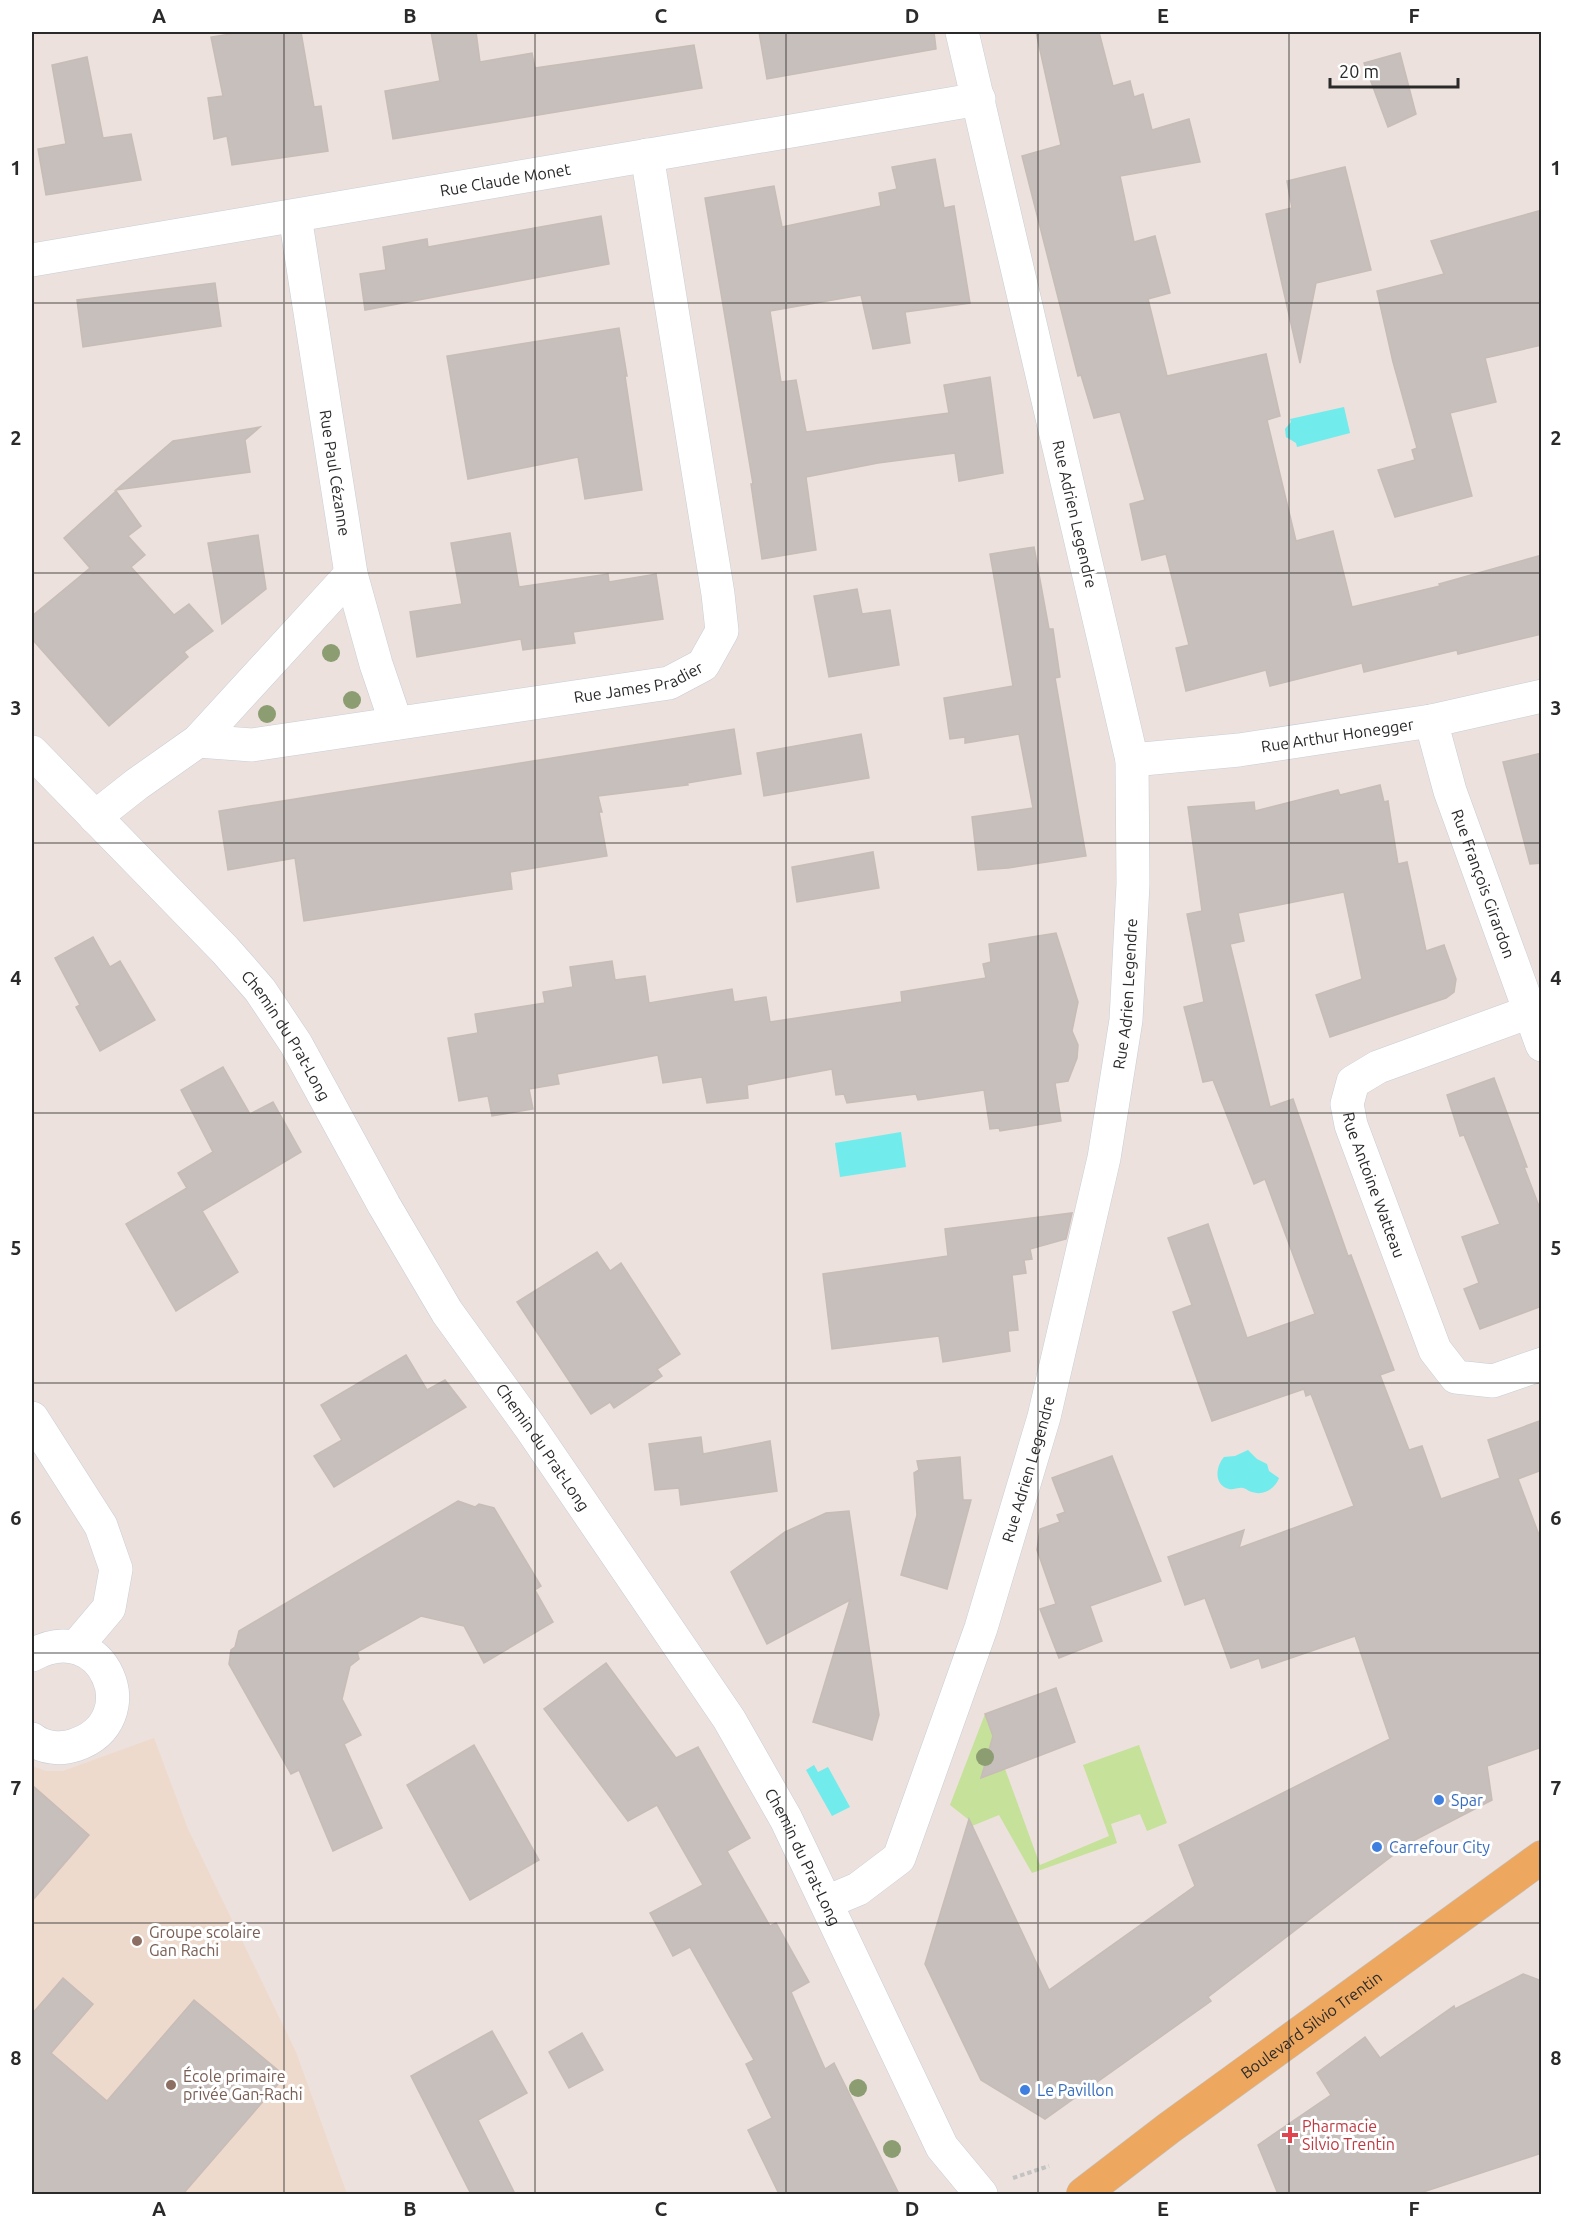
<svg xmlns="http://www.w3.org/2000/svg" width="1573" height="2226" viewBox="0 0 1573 2226" font-family="Ubuntu,sans-serif">
	<style>
		.education { fill: #eddacc }
		.green { fill: #c5e19a }
		.water { fill: #71ebec }
		.building { fill: #c7bfbc; stroke: #c7bcb6; stroke-width: 1.5 }
		.lines { fill: none; stroke-linecap: round; stroke-linejoin: round }
		.minor-casing { stroke: #c7ced7; stroke-width: 34 }
		.major-casing { stroke: #c3c3c3; stroke-width: 34 }
		.path { stroke: #c3c3c3; stroke-width: 4; stroke-dasharray: 4.5 3; stroke-linecap: butt }
		.minor { stroke: #fff; stroke-width: 33 }
		.major { stroke: #eda75f; stroke-width: 33 }
		.tree { fill: #8c9d72 }
		.grid { fill: none; stroke: #2a2a2a; stroke-width: 1.5; stroke-opacity: 0.55 }
		.shop-dot { fill: #3f7fe0; stroke: #fff; stroke-width: 2 }
		.education-dot { fill: #8d6e63; stroke: #fff; stroke-width: 2 }
		.health-dot { fill: #e0444e; stroke: #fff; stroke-width: 2 }
		.labels { text-anchor: middle; dominant-baseline: central; stroke-width: 6; stroke-linejoin: round; paint-order: stroke }
		.street-label { font-size: 16px; fill: #2a2a2a; stroke: #fff }
		.shop-label { font-size: 16px; fill: #366cbe; stroke: #fff; text-anchor: start }
		.education-label { font-size: 16px; fill: #785e54; stroke: #fff; text-anchor: start }
		.health-label { font-size: 16px; fill: #be3a42; stroke: #fff; text-anchor: start }
		.neatline { fill: none; stroke: #2a2a2a; stroke-width: 2 }
		.grid-label { font-size: 20px; text-anchor: middle; font-weight: bold; fill: #2a2a2a }
	</style>
	<rect width="100%" height="100%" fill="#ece1dc"/>
	<polygon class="education" points="154,1738 188,1829 296,2052 347,2194 32,2194 32,1766 46,1771 63,1771"/>
	<polygon class="green" points="985,1714 1040,1865 1109,1836 1083,1765 1139,1745 1167,1823 1147,1831 1140,1814 1111,1824 1117,1843 1032,1873 999,1815 972,1826 969,1820 950,1805"/>
	<g class="water">
		<polygon points="1344,407 1350,433 1297,447 1296,443 1286,437 1285,429 1291,422 1290,419"/>
		<polygon points="901,1132 906,1167 840,1177 835,1143"/>
		<path d="M 1248,1450 L 1257,1459 L 1267,1464 L 1269,1471 L 1279,1478 C 1275,1489 1263,1496 1252,1492 C 1247,1491 1248,1489 1243,1488 C 1239,1487 1233,1490 1229,1489 C 1213,1485 1216,1466 1224,1457 L 1235,1456 Z"/>
		<polygon points="814,1765 818,1772 828,1767 850,1807 832,1816 806,1770"/>
	</g>
	<g class="building">
		<polygon points="243,32 301,32 314,107 321,106 328,151 232,165 227,136 214,139 208,98 223,96 211,37"/>
		<polygon points="431,32 476,32 480,62 532,53 535,68 694,45 702,88 393,139 385,91 440,81"/>
		<polygon points="759,32 934,32 936,49 767,79"/>
		<polygon points="1036,32 1099,32 1113,86 1130,81 1134,97 1143,94 1152,130 1189,119 1200,162 1120,176 1134,242 1155,236 1170,293 1148,299 1167,376 1266,354 1280,416 1267,420 1296,541 1333,531 1352,607 1440,586 1439,584 1542,555 1542,634 1458,654 1457,650 1364,672 1362,663 1270,686 1266,670 1186,691 1176,648 1189,645 1166,554 1142,560 1130,504 1145,500 1120,412 1094,418 1081,375 1078,376 1022,156 1061,145"/>
		<polygon points="1400,53 1416,114 1388,127 1364,63"/>
		<polygon points="87,57 103,138 131,134 141,180 46,195 38,149 66,144 52,65"/>
		<polygon points="935,159 944,208 954,206 970,303 905,312 910,343 873,349 861,295 770,311 781,382 796,380 806,432 949,413 944,385 990,377 1003,473 959,481 955,453 878,463 806,477 816,550 762,559 751,484 753,484 705,198 774,186 782,227 881,206 879,193 897,189 892,167"/>
		<polygon points="1345,167 1371,270 1316,283 1300,363 1266,214 1292,208 1287,181"/>
		<polygon points="1542,210 1542,345 1485,358 1496,402 1450,413 1472,496 1395,517 1378,470 1415,460 1412,450 1417,448 1393,362 1377,291 1444,274 1431,241"/>
		<polygon points="601,216 609,264 365,310 360,274 386,270 383,247 427,239 428,247"/>
		<polygon points="215,283 221,326 83,347 77,300"/>
		<polygon points="619,328 627,376 625,376 642,490 585,499 578,457 468,479 447,356"/>
		<polygon points="260,427 245,440 250,472 116,490 173,441"/>
		<polygon points="116,491 141,526 128,536 145,555 131,567 174,615 189,604 213,631 184,652 188,657 109,726 32,639 32,616 90,568 64,538"/>
		<polygon points="510,533 519,587 608,574 609,582 656,574 663,619 573,632 575,643 523,650 521,639 417,657 410,612 462,604 451,543"/>
		<polygon points="258,535 266,589 222,624 208,543"/>
		<polygon points="1034,547 1049,629 1053,629 1060,677 1055,678 1086,856 1008,868 978,870 972,817 1033,808 1019,734 965,743 965,737 950,739 944,698 1013,686 990,554"/>
		<polygon points="857,589 862,614 890,610 899,665 829,677 814,596"/>
		<polygon points="734,729 741,774 687,783 688,785 598,796 602,812 599,812 607,856 510,872 512,889 304,921 295,858 228,870 219,811"/>
		<polygon points="861,734 869,778 764,796 757,753"/>
		<polygon points="1542,753 1542,863 1530,864 1503,762"/>
		<polygon points="1380,785 1384,802 1388,801 1398,864 1407,862 1426,951 1444,945 1456,979 1454,992 1446,998 1330,1037 1316,995 1362,979 1344,892 1238,913 1244,941 1230,944 1270,1107 1293,1099 1348,1256 1351,1255 1394,1370 1380,1375 1409,1450 1422,1446 1441,1499 1500,1478 1488,1440 1542,1420 1542,1470 1518,1479 1542,1543 1542,1747 1487,1766 1492,1800 1409,1843 1208,1997 1211,2001 1045,2119 981,2080 925,1964 969,1819 1049,1990 1195,1886 1179,1845 1390,1739 1355,1636 1262,1668 1259,1658 1231,1668 1205,1598 1185,1605 1168,1557 1244,1530 1239,1548 1354,1506 1311,1394 1306,1396 1304,1389 1212,1421 1173,1312 1192,1305 1168,1238 1208,1224 1247,1338 1315,1314 1265,1179 1254,1184 1213,1080 1203,1082 1184,1007 1204,1002 1187,914 1202,911 1188,807 1254,802 1255,811 1338,790 1340,795"/>
		<polygon points="873,852 879,888 797,902 792,867"/>
		<polygon points="1056,933 1078,1002 1072,1031 1078,1045 1077,1058 1068,1081 1055,1083 1061,1121 1000,1131 999,1128 990,1129 984,1090 918,1100 916,1094 847,1103 844,1094 836,1095 832,1069 747,1085 748,1098 707,1103 702,1077 663,1083 658,1055 557,1074 559,1084 529,1089 533,1109 492,1116 488,1096 459,1101 448,1038 478,1033 475,1014 545,1003 543,992 573,987 570,967 612,961 615,980 645,976 649,1003 732,989 734,1002 766,997 770,1022 902,1002 901,992 986,978 983,964 991,962 989,944"/>
		<polygon points="93,937 110,967 120,961 155,1020 100,1051 76,1007 80,1005 55,958"/>
		<polygon points="223,1067 250,1114 273,1102 301,1152 202,1211 238,1272 176,1311 126,1224 187,1188 178,1173 213,1152 181,1090"/>
		<polygon points="1494,1078 1527,1167 1524,1167 1542,1214 1542,1306 1480,1329 1464,1289 1479,1283 1462,1237 1500,1224 1464,1135 1460,1136 1447,1095"/>
		<polygon points="1072,1213 1066,1239 1030,1249 1032,1259 1024,1260 1026,1273 1012,1275 1018,1330 1008,1331 1010,1351 943,1362 939,1336 832,1349 823,1274 948,1256 945,1229"/>
		<polygon points="597,1252 610,1271 621,1263 680,1354 657,1369 662,1376 614,1408 610,1402 591,1414 517,1302"/>
		<polygon points="406,1355 427,1390 445,1380 466,1407 334,1487 314,1456 342,1440 321,1405"/>
		<polygon points="701,1437 703,1454 770,1441 777,1491 681,1505 679,1488 655,1490 649,1444"/>
		<polygon points="1112,1456 1161,1581 1090,1606 1102,1641 1059,1658 1040,1609 1056,1604 1037,1550 1040,1529 1060,1522 1057,1515 1065,1512 1052,1478"/>
		<polygon points="960,1457 963,1500 971,1500 947,1589 901,1575 917,1515 914,1473 919,1470 917,1461"/>
		<polygon points="458,1501 475,1507 479,1504 494,1508 541,1586 535,1590 553,1622 484,1663 464,1626 421,1616 357,1652 359,1659 350,1666 342,1699 361,1735 344,1744 382,1828 333,1851 299,1770 291,1774 229,1664 231,1650 235,1647 239,1631"/>
		<polygon points="849,1511 879,1715 872,1740 813,1722 850,1600 767,1644 731,1572 785,1532 826,1513"/>
		<polygon points="606,1663 676,1758 698,1747 750,1838 727,1851 770,1926 776,1923 809,1982 791,1992 825,2069 834,2063 899,2194 779,2194 748,2130 772,2118 746,2064 754,2060 690,1947 673,1956 650,1913 703,1885 657,1805 628,1821 544,1709"/>
		<polygon points="1056,1688 1075,1742 981,1778 993,1736 985,1714"/>
		<polygon points="474,1745 539,1860 470,1900 407,1785"/>
		<polygon points="32,1785 89,1835 32,1901"/>
		<polygon points="1523,1974 1542,1981 1542,2153 1417,2194 1278,2194 1258,2145 1331,2095 1317,2073 1365,2037 1380,2058 1454,2006 1455,2009"/>
		<polygon points="63,1978 93,2004 51,2053 107,2101 194,2000 285,2076 183,2194 32,2194 32,2014"/>
		<polygon points="492,2031 527,2093 478,2120 515,2194 471,2194 411,2076"/>
		<polygon points="582,2033 603,2070 569,2088 549,2052"/>
	</g>
	<g class="lines">
		<defs>
			<g id="minor">
				<path id="s1" d="M 295,216 L 351,574 L 376,664 L 396,723"/>
				<path id="s2" d="M 32,260 L 979,99"/>
				<path id="s3" d="M 1431,721 L 1450,791 L 1542,1045"/>
				<path id="s4" d="M 198,741 L 252,745 L 669,683 L 703,665 L 722,631 L 718,594 L 647,155"/>
				<path id="s5" d="M 32,752 L 225,950 L 260,990 L 296,1044 L 384,1205 L 447,1312 L 530,1427 L 729,1719 L 786,1819 L 942,2147 L 981,2194"/>
				<path id="s6" d="M 1132,760 L 1239,750 L 1431,721 L 1542,696"/>
				<polyline points="95,817 137,784 198,741 351,574"/>
				<path id="s7" d="M 1529,1012 L 1378,1067 L 1353,1082 L 1347,1104 L 1351,1125 L 1435,1350 L 1456,1377 L 1493,1381 L 1542,1364"/>
				<polyline points="32,1418 101,1526 116,1569 109,1608 76,1647"/>
				<path d="M 32,1655 C 104,1615 148,1721 75,1745 C 61,1750 43,1748 32,1739"/>
				<path id="s8" d="M 827,1902 L 858,1889 L 899,1858 L 981,1628 L 1044,1417 L 1104,1158 L 1126,1020 L 1133,884 L 1132,760 L 962,32"/>
			</g>
			<g id="major">
				<path id="s9" d="M 1083,2194 L 1169,2128 L 1542,1857"/>
			</g>
		</defs>
		<use href="#minor" class="minor-casing"/>
		<use href="#major" class="major-casing"/>
		<polyline class="path" points="1013,2178 1049,2166"/>
		<use href="#minor" class="minor"/>
		<use href="#major" class="major"/>
	</g>
	<g class="tree">
		<circle cx="331" cy="653" r="9"/>
		<circle cx="352" cy="700" r="9"/>
		<circle cx="267" cy="714" r="9"/>
		<circle cx="985" cy="1757" r="9"/>
		<circle cx="858" cy="2088" r="9"/>
		<circle cx="892" cy="2149" r="9"/>
	</g>
	<path class="grid" d="M 284,32 L 284,2194M 535,32 L 535,2194M 786,32 L 786,2194M 1038,32 L 1038,2194M 1289,32 L 1289,2194M 32,303 L 1542,303M 32,573 L 1542,573M 32,843 L 1542,843M 32,1113 L 1542,1113M 32,1383 L 1542,1383M 32,1653 L 1542,1653M 32,1923 L 1542,1923"/>
	<g class="shop-dot">
		<circle cx="1439" cy="1800" r="6"/>
		<circle cx="1377" cy="1847" r="6"/>
		<circle cx="1025" cy="2090" r="6"/>
	</g>
	<g class="education-dot">
		<circle cx="137" cy="1941" r="6"/>
		<circle cx="171" cy="2085" r="6"/>
	</g>
	<path class="health-dot" d="M1287 2126h6v6h6v6h-6v6h-6v-6h-6v-6h6z"/>
	<g class="labels">
		<g class="street-label">
			<text stroke="none"><textPath href="#s2" startOffset="480">Rue Claude Monet</textPath></text>
			<text stroke="none"><textPath href="#s1" startOffset="260">Rue Paul Cézanne</textPath></text>
			<text transform="translate(1075 514) rotate(77)">Rue Adrien Legendre</text>
			<text stroke="none"><textPath href="#s4" startOffset="446">Rue James Pradier</textPath></text>
			<text stroke="none"><textPath href="#s6" startOffset="207">Rue Arthur Honegger</textPath></text>
			<text stroke="none"><textPath href="#s3" startOffset="171">Rue François Girardon</textPath></text>
			<text stroke="none"><textPath href="#s8" startOffset="981">Rue Adrien Legendre</textPath></text>
			<text stroke="none"><textPath href="#s5" startOffset="382">Chemin du Prat-Long</textPath></text>
			<text stroke="none"><textPath href="#s7" startOffset="298">Rue Antoine Watteau</textPath></text>
			<text stroke="none"><textPath href="#s5" startOffset="868">Chemin du Prat-Long</textPath></text>
			<text stroke="none"><textPath href="#s8" startOffset="495">Rue Adrien Legendre</textPath></text>
			<text stroke="none"><textPath href="#s5" startOffset="1354">Chemin du Prat-Long</textPath></text>
			<text stroke="none"><textPath href="#s9" startOffset="284">Boulevard Silvio Trentin</textPath></text>
		</g>
		<g class="shop-label">
			<text x="1451" y="1800">Spar</text>
			<text x="1389" y="1847">Carrefour City</text>
			<text x="1037" y="2090">Le Pavillon</text>
		</g>
		<g class="education-label">
			<text x="149" y="1932">Groupe scolaire<tspan x="149" dy="18">Gan Rachi</tspan></text>
			<text x="183" y="2076">École primaire<tspan x="183" dy="18">privée Gan-Rachi</tspan></text>
		</g>
		<g class="health-label">
			<text x="1302" y="2126">Pharmacie<tspan x="1302" dy="18">Silvio Trentin</tspan></text>
		</g>
	</g>
	<rect width="1573" height="2226" fill="none" stroke="#ffffff" stroke-width="66"/>
	<path d="M1330 78v9h128v-9" fill="none" stroke="#2a2a2a" stroke-width="3"/>
	<text x="1339" y="78" font-size="18" fill="#2a2a2a" stroke="#ffffff" stroke-width="4.5" paint-order="stroke">20 m</text>
	<rect x="33" y="33" width="1507" height="2160" class="neatline"/>
	<g class="grid-label">
		<text x="159" y="23">A</text>
		<text x="410" y="23">B</text>
		<text x="661" y="23">C</text>
		<text x="912" y="23">D</text>
		<text x="1163" y="23">E</text>
		<text x="1414" y="23">F</text>
		<text x="16" y="175">1</text>
		<text x="1556" y="175">1</text>
		<text x="16" y="445">2</text>
		<text x="1556" y="445">2</text>
		<text x="16" y="715">3</text>
		<text x="1556" y="715">3</text>
		<text x="16" y="985">4</text>
		<text x="1556" y="985">4</text>
		<text x="16" y="1255">5</text>
		<text x="1556" y="1255">5</text>
		<text x="16" y="1525">6</text>
		<text x="1556" y="1525">6</text>
		<text x="16" y="1795">7</text>
		<text x="1556" y="1795">7</text>
		<text x="16" y="2065">8</text>
		<text x="1556" y="2065">8</text>
		<text x="159" y="2216">A</text>
		<text x="410" y="2216">B</text>
		<text x="661" y="2216">C</text>
		<text x="912" y="2216">D</text>
		<text x="1163" y="2216">E</text>
		<text x="1414" y="2216">F</text>
	</g>
</svg>
